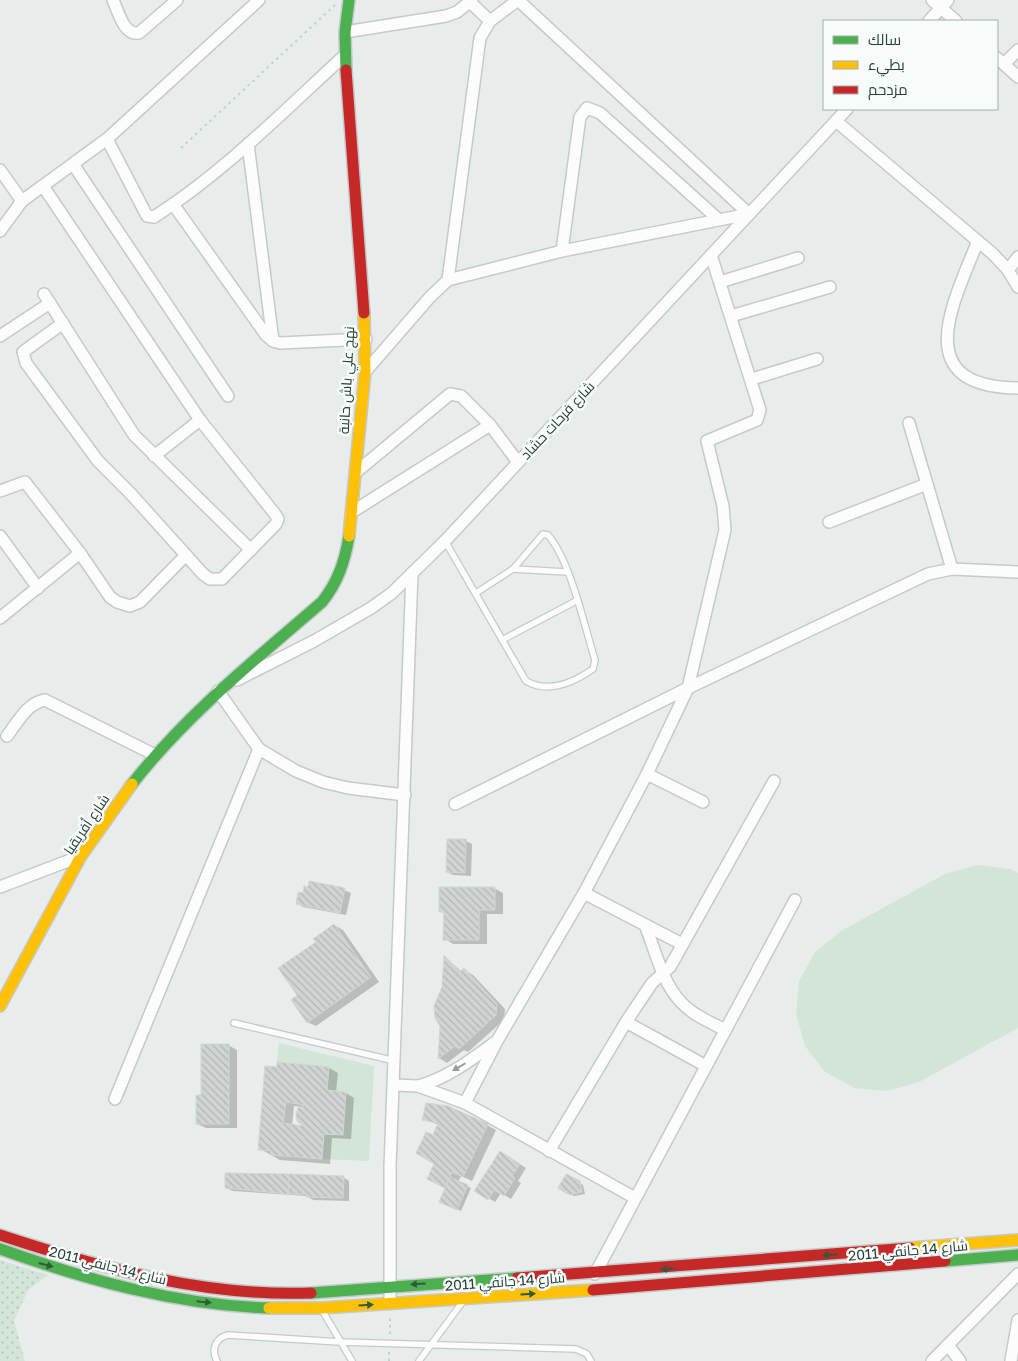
<svg xmlns="http://www.w3.org/2000/svg" width="1018" height="1361" viewBox="0 0 1018 1361" font-family="'Golos Text',Cairo,sans-serif">
	<style>
		.grass { fill: url(#grass-dots) }
		.garden { fill: #d3e4d8 }
		.shadow { fill: #0003; fill-rule: evenodd }
		.building { fill: url(#building-back-hatch); stroke: #d1d6d4; fill-rule: evenodd }
		.lines { fill: none; stroke-linecap: round; stroke-linejoin: round }
		.lane-casing { stroke: #c5cac8; stroke-width: 8 }
		.street-casing { stroke: #c5cac8; stroke-width: 14 }
		.fast-casing { stroke: #c4cac8; stroke-width: 14 }
		.slow-casing { stroke: #c4cac8; stroke-width: 14 }
		.jam-casing { stroke: #c4cac8; stroke-width: 14 }
		.path { stroke: #c7cecb; stroke-width: 2; stroke-dasharray: 2.5 4; stroke-linecap: butt }
		.lane { stroke: #fcfcfc; stroke-width: 5.5 }
		.street { stroke: #fcfcfc; stroke-width: 11 }
		.fast { stroke: #4caf50; stroke-width: 11 }
		.slow { stroke: #ffc107; stroke-width: 11 }
		.jam { stroke: #c62828; stroke-width: 11 }
		.oneway { fill: #929e9a }
		.oneway2 { fill: #305b3e }
		.labels { text-anchor: middle; dominant-baseline: central; stroke-width: 5; stroke-linejoin: round; paint-order: stroke }
		.street-label { font-size: 14px; fill: #273f38; stroke: #f7fbf9 }
	</style>
	<defs>
		<pattern id="grass-dots" width="8" height="8" patternUnits="userSpaceOnUse" patternTransform="scale(1.25)"><rect width="8" height="8" fill="#d3e4d8"/><path d="M2 2h.1M6 6h.1" fill="none" stroke="#b5c5ba" stroke-width="1.8" stroke-linecap="round"/></pattern>
		<pattern id="building-back-hatch" width="6" height="6" patternUnits="userSpaceOnUse" patternTransform="scale(1.25)"><rect width="6" height="6" fill="#cfd4d2"/><path d="M-1 5l2 2M0 0l6 6M5-1l2 2" fill="none" stroke="#b2b7b5"/></pattern>
	</defs>
	<rect width="100%" height="100%" fill="#e8edeb"/>
	<polygon class="grass" points="0,1260 48,1275 28,1290 14,1321 25,1361 0,1361"/>
	<g class="garden">
		<polygon points="977,865 1010,869 1018,873 1018,1028 919,1082 887,1091 855,1088 825,1072 805,1046 796,1014 799,981 815,952 841,931 945,874"/>
		<polygon points="279,1043 374,1066 369,1161 322,1159 324,1134 343,1135 346,1092 327,1090 329,1067 277,1062"/>
	</g>
	<g class="shadow">
		<polygon points="466,841 472,844 471,876 453,875 447,872"/>
		<polygon points="494,888 503,893 503,914 487,914 487,944 453,944 445,939 445,914 440,911"/>
		<polygon points="344,890 351,893 346,915 303,907 297,903 304,894"/>
		<polygon points="334,925 343,930 379,982 316,1026 307,1022 317,943"/>
		<polygon points="445,957 462,972 464,970 473,975 505,1009 504,1020 468,1052 464,1050 447,1063 439,1058"/>
		<polygon points="228,1045 237,1050 237,1128 206,1128 197,1124"/>
		<path d="M 278,1064 L 329,1068 L 338,1073 L 336,1092 L 346,1093 L 354,1098 L 351,1139 L 332,1138 L 330,1164 L 280,1160 L 260,1149 ZM 294,1106 L 302,1107 L 307,1128 L 292,1126 Z"/>
		<polygon points="423,1119 487,1125 496,1130 472,1181 461,1176 458,1182 471,1188 461,1211 444,1204 446,1188 437,1184 435,1163 434,1136 439,1125"/>
		<polygon points="500,1152 526,1168 518,1181 521,1183 511,1199 501,1193 495,1202 476,1190"/>
		<polygon points="566,1175 583,1185 585,1194 574,1196 559,1188"/>
		<polygon points="343,1177 349,1181 349,1201 313,1200 307,1196 233,1191 226,1188"/>
	</g>
	<g class="building">
		<polygon points="447,839 466,839 465,873 446,872"/>
		<polygon points="309,881 345,888 340,913 296,904 298,892 303,893 304,886 308,887"/>
		<polygon points="439,887 495,887 495,910 479,910 479,940 443,940 444,912 439,912"/>
		<polygon points="334,924 371,977 307,1023 291,1000 297,995 278,968 316,942 313,939"/>
		<polygon points="444,955 460,972 464,968 497,1004 496,1015 459,1049 455,1046 438,1059 440,1026 435,1018 434,1006 442,987"/>
		<polygon points="201,1044 229,1044 229,1124 196,1124 196,1095 201,1095"/>
		<path d="M 277,1062 L 329,1067 L 327,1090 L 346,1092 L 343,1135 L 324,1134 L 322,1159 L 271,1155 L 271,1151 L 258,1150 L 265,1066 L 277,1067 ZM 286,1102 L 304,1105 L 298,1108 L 296,1114 L 297,1121 L 303,1126 L 283,1123 Z"/>
		<polygon points="426,1103 448,1106 488,1124 463,1177 452,1172 445,1188 427,1179 434,1164 416,1153 426,1132 433,1135 438,1123 422,1120"/>
		<polygon points="500,1151 520,1164 512,1176 515,1178 504,1196 494,1190 488,1200 474,1191"/>
		<polygon points="225,1173 289,1174 288,1194 225,1188"/>
		<polygon points="289,1174 344,1176 343,1198 306,1197 306,1194 288,1194"/>
		<polygon points="566,1174 580,1181 582,1192 569,1195 558,1188"/>
		<polygon points="450,1177 468,1185 457,1210 439,1202"/>
	</g>
	<g class="lines">
		<defs>
			<g id="lane">
				<path d="M 445,541 L 526,681 C 549,694 573,683 593,669 L 595,660 C 584,625 571,562 548,535 L 543,534 L 513,569 L 476,593"/>
				<polyline points="513,569 567,572"/>
				<polyline points="502,640 576,601"/>
				<polyline points="234,1023 395,1061"/>
				<polyline points="322,1310 352,1361"/>
				<path d="M 217,1361 C 211,1350 215,1338 228,1335 L 340,1342 L 576,1349 L 587,1354 L 591,1361"/>
				<polyline points="419,1361 464,1300"/>
			</g>
			<g id="street">
				<path d="M 113,0 C 118,11 124,36 139,33 L 177,0"/>
				<polyline points="518,0 749,214"/>
				<polyline points="932,0 956,21"/>
				<polyline points="470,2 490,21"/>
				<polyline points="929,21 948,0"/>
				<polyline points="345,32 446,16 457,12 472,0"/>
				<polyline points="997,58 1018,77"/>
				<polyline points="1004,64 1018,50"/>
				<polyline points="836,121 993,254 1008,270 1018,287"/>
				<path d="M 107,139 L 147,216 L 154,217 C 224,172 284,111 345,55"/>
				<polyline points="248,144 273,341"/>
				<polyline points="73,164 228,396"/>
				<polyline points="0,170 22,201"/>
				<polyline points="43,186 200,420 275,514 278,519 276,524 222,579 210,579 203,574 131,494 98,461 26,363 23,352 63,323"/>
				<polyline points="173,204 266,335 273,341 280,343 366,339"/>
				<polyline points="0,231 22,201 107,139 259,0"/>
				<path d="M 978,241 C 952,305 909,387 1018,388"/>
				<polyline points="562,251 580,117 587,108 600,113 718,219"/>
				<polyline points="1008,270 1018,257"/>
				<polyline points="448,280 480,38 490,21 518,0"/>
				<polyline points="720,282 798,258"/>
				<polyline points="44,294 134,435 251,550"/>
				<polyline points="731,316 830,287"/>
				<polyline points="0,336 50,303"/>
				<polyline points="365,372 430,297 448,280 562,251 749,214"/>
				<polyline points="752,379 817,359"/>
				<polyline points="909,423 952,569"/>
				<polyline points="154,456 200,420"/>
				<polyline points="355,473 450,394 461,396 490,425 518,462"/>
				<polyline points="0,491 25,482 80,553 0,618"/>
				<polyline points="352,512 490,425"/>
				<polyline points="829,522 927,484"/>
				<polyline points="0,536 38,588"/>
				<polyline points="80,553 110,597 117,602 130,606 140,602 186,555"/>
				<polyline points="237,680 314,641 371,608 392,593 445,541 847,109"/>
				<polyline points="218,691 259,749 296,771 323,782 348,788 405,795"/>
				<path d="M 7,736 C 18,722 27,703 45,700 L 155,755"/>
				<polyline points="647,774 703,802"/>
				<polyline points="455,804 688,688 928,574 952,569 1018,572"/>
				<polyline points="0,887 81,856"/>
				<polyline points="584,893 682,944"/>
				<path d="M 645,925 C 655,949 662,982 680,1001 C 692,1015 710,1022 725,1030"/>
				<polyline points="626,1022 706,1066"/>
				<polyline points="395,1085 418,1086 465,1103 635,1198"/>
				<path d="M 418,1086 C 446,1079 471,1060 494,1043"/>
				<polyline points="115,1099 259,749"/>
				<polyline points="465,1103 497,1041 584,893 647,774 688,688 725,530 723,506 707,441 757,420 760,410 711,255"/>
				<polyline points="549,1151 626,1022 652,983 670,967 774,781"/>
				<polyline points="595,1274 795,900"/>
				<polyline points="390,1303 390,1167 412,573"/>
				<polyline points="948,1345 960,1361"/>
				<polyline points="932,1361 1018,1274"/>
				<polyline points="1011,1361 1018,1320"/>
			</g>
			<g id="fast">
				<polyline points="346,70 345,32 349,0"/>
				<path d="M 132,784 C 187,714 255,660 322,602 C 338,582 345,561 349,536"/>
				<path d="M 0,1249 C 87,1280 176,1305 269,1308"/>
				<polyline points="945,1261 1018,1255"/>
				<polyline points="311,1293 517,1278"/>
			</g>
			<g id="slow">
				<polyline points="349,536 365,372 364,313"/>
				<polyline points="0,1006 81,856 132,784"/>
				<polyline points="910,1248 1018,1240"/>
				<polyline points="269,1308 321,1308 593,1290"/>
			</g>
			<g id="jam">
				<polyline points="346,70 364,313"/>
				<path d="M 0,1235 C 100,1268 205,1297 311,1293"/>
				<polyline points="517,1278 910,1248"/>
				<polyline points="593,1290 945,1261"/>
			</g>
		</defs>
		<use href="#lane" class="lane-casing"/>
		<use href="#street" class="street-casing"/>
		<use href="#fast" class="fast-casing"/>
		<use href="#slow" class="slow-casing"/>
		<use href="#jam" class="jam-casing"/>
		<g class="path">
			<polyline points="181,148 335,5"/>
			<polyline points="390,1334 390,1316"/>
			<polyline points="389,1361 389,1351"/>
		</g>
		<use href="#lane" class="lane"/>
		<use href="#street" class="street"/>
		<use href="#fast" class="fast"/>
		<use href="#slow" class="slow"/>
		<use href="#jam" class="jam"/>
	</g>
	<defs><path id="oneway-solid" d="M-6-.8H1V-3.2L6.5 0L1 3.2V.8H-6Z" transform="scale(1.25)"/></defs>
	<use class="oneway" href="#oneway-solid" transform="translate(459 1067) rotate(150)"/>
	<g class="oneway2">
		<use href="#oneway-solid" transform="translate(830 1255) rotate(175)"/>
		<use href="#oneway-solid" transform="translate(46 1265) rotate(15)"/>
		<use href="#oneway-solid" transform="translate(668 1269) rotate(175)"/>
		<use href="#oneway-solid" transform="translate(418 1284) rotate(176)"/>
		<use href="#oneway-solid" transform="translate(528 1294) rotate(-4)"/>
		<use href="#oneway-solid" transform="translate(204 1302) rotate(6)"/>
		<use href="#oneway-solid" transform="translate(366 1305) rotate(-4)"/>
	</g>
	<g class="labels">
		<g class="street-label">
			<text transform="translate(346 380) rotate(-87)">نهج علي باش حانبة</text>
			<text transform="translate(557 420) rotate(-47)">شارع فرحات حشاد</text>
			<text transform="translate(86 824) rotate(-56)">شارع أفريقيا</text>
			<text transform="translate(908 1250) rotate(-5)">شارع 14 جانفي 2011</text>
			<text transform="translate(108 1265) rotate(14)">شارع 14 جانفي 2011</text>
			<text transform="translate(505 1281) rotate(-4)">شارع 14 جانفي 2011</text>
		</g>
	</g>
	<rect x="823" y="20" width="175" height="90" fill="#f7fbf9" stroke="#a4b0ac"/>
	<rect x="833" y="36" width="25" height="8" fill="#4caf50" stroke="#a4b0ac"/>
	<text x="868" y="45" font-size="15" fill="#273f38">سالك</text>
	<rect x="833" y="61" width="25" height="8" fill="#ffc107" stroke="#a4b0ac"/>
	<text x="868" y="70" font-size="15" fill="#273f38">بطيء</text>
	<rect x="833" y="86" width="25" height="8" fill="#c62828" stroke="#a4b0ac"/>
	<text x="868" y="95" font-size="15" fill="#273f38">مزدحم</text>
</svg>
